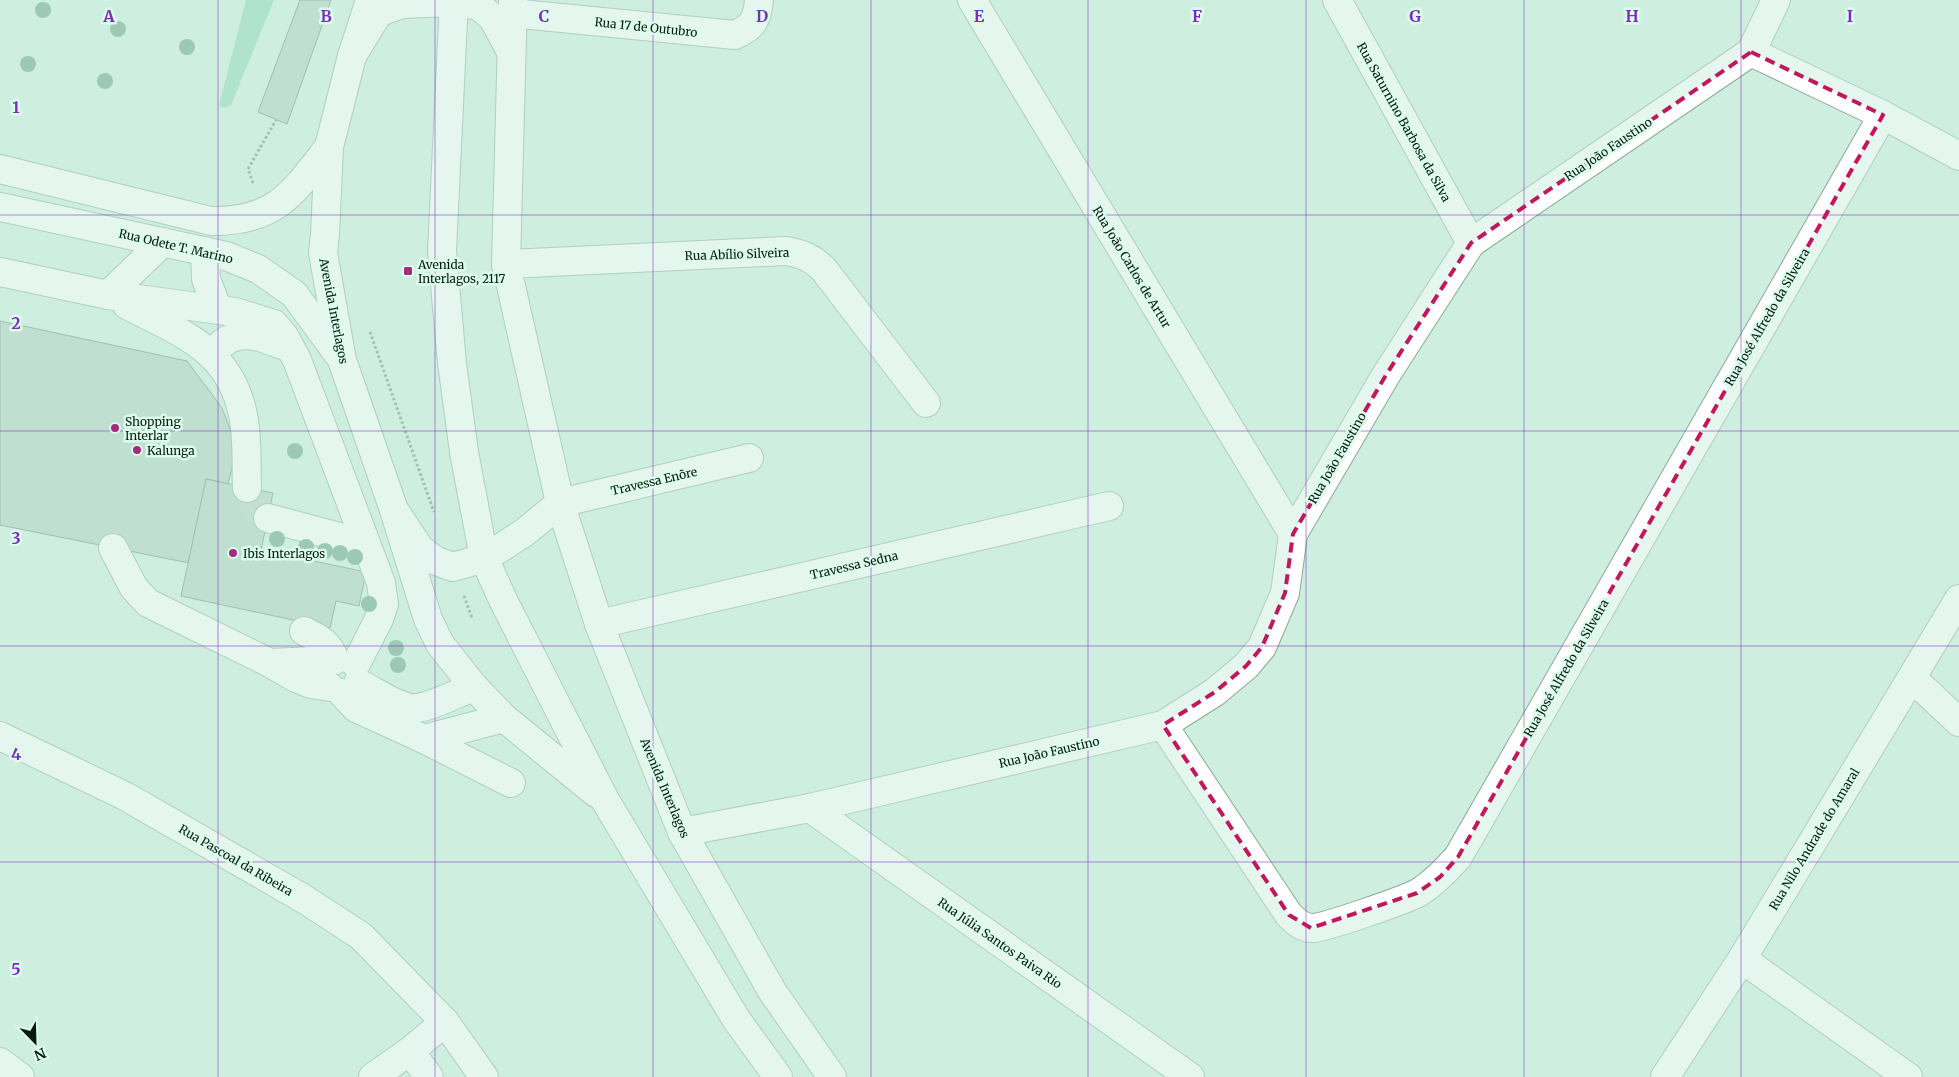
<svg xmlns="http://www.w3.org/2000/svg" width="1959" height="1077" viewBox="0 0 1959 1077" font-family="Merriweather,serif">
	<style>
		.green { fill: #8ad5b3 }
		.building { fill: #adcebe; stroke: #668576 }
		.lines { fill: none; stroke-linecap: round; stroke-linejoin: round }
		.minor-tunnel { stroke: #b1cfc0; stroke-width: 28; stroke-dasharray: 28 14; stroke-linecap: butt }
		.minor-casing { stroke: #8aaa9b; stroke-width: 30 }
		.major-casing { stroke: #8aaa9b; stroke-width: 30 }
		.path { stroke: #6e857a; stroke-width: 3; stroke-dasharray: 2.5 2.5; stroke-linecap: butt }
		.minor { stroke: #fff; stroke-width: 28 }
		.major { stroke: #fff; stroke-width: 28 }
		.tree { fill: #5d9b85 }
		.marked { fill: none; stroke: #c2185b; stroke-width: 4; stroke-dasharray: 10 6; stroke-linejoin: round }
		.grid { fill: none; stroke: #7b2cbf; stroke-width: 1; stroke-opacity: 0.55 }
		.poi-dot { fill: #a52a80; stroke: #dbfdec; stroke-width: 2 }
		.labels { text-anchor: middle; dominant-baseline: central; stroke-width: 5; stroke-linejoin: round; paint-order: stroke }
		.street-label { font-size: 12px; fill: #0c1813; stroke: #dbfdec }
		.poi-label { font-size: 12px; fill: #0c1813; stroke: #dbfdec; text-anchor: start }
		.grid-label { font-size: 16px; text-anchor: middle; font-weight: bold; fill: #7b2cbf; stroke: #dbfdec; stroke-width: 5; stroke-linejoin: round; paint-order: stroke }
	</style>
	<rect width="100%" height="100%" fill="#ceefdf"/>
	<polygon class="green" points="246,0 274,0 231,105 224,108 219,105"/>
	<g class="building">
		<polygon points="300,0 331,0 287,124 258,112"/>
		<polygon points="0,321 187,361 222,408 237,448 228,484 206,479 189,563 0,525"/>
		<polygon points="206,479 273,493 261,550 366,572 359,606 336,601 330,628 181,596"/>
	</g>
	<g class="lines">
		<path class="minor-tunnel" d="M 247,488 C 251,502 256,510 268,518"/>
		<defs>
			<g id="minor">
				<polyline points="972,0 1293,534"/>
				<polyline points="1337,0 1471,243"/>
				<path d="M 511,13 L 735,35 C 753,27 757,20 759,0"/>
				<polyline points="510,50 493,18 479,6 454,2 402,4 385,10 377,15 352,56 329,147 325,234 323,253 342,360 394,510 420,549 436,561 453,567 484,558 502,547 525,532 560,503 749,458"/>
				<polyline points="1751,52 1776,0"/>
				<path d="M 0,169 L 211,221 C 276,222 293,193 329,147"/>
				<polyline points="0,207 226,256 258,269 294,294 338,354"/>
				<polyline points="205,251 206,279 218,310"/>
				<path d="M 506,264 L 786,251 C 803,254 813,258 825,271 L 926,403"/>
				<polyline points="0,272 108,295 235,312 274,324 284,336 297,360 381,583 384,604 379,619 356,664"/>
				<polyline points="108,295 163,242"/>
				<path d="M 127,305 C 181,333 230,349 243,415 C 248,438 246,465 247,488"/>
				<path d="M 210,354 C 216,349 222,343 229,339 C 246,330 266,339 282,345"/>
				<polyline points="268,518 366,544"/>
				<polyline points="113,548 134,588 148,603 270,663 296,678 311,684 330,687"/>
				<polyline points="599,624 1109,506"/>
				<path d="M 270,663 L 335,660 C 328,642 320,639 304,631"/>
				<polyline points="1912,678 1959,722"/>
				<path d="M 358,683 C 375,691 393,705 411,708 C 426,710 459,692 474,687"/>
				<polyline points="342,693 356,708 424,739 504,718"/>
				<path d="M 1163,725 L 1289,915 C 1295,921 1302,928 1312,928 C 1325,928 1404,900 1418,893 C 1434,883 1446,870 1458,857 L 1883,115"/>
				<polyline points="0,736 125,796 304,899 361,936 445,1022 484,1077"/>
				<polyline points="424,739 511,783"/>
				<polyline points="810,808 1190,1077"/>
				<polyline points="682,832 810,808 1163,725 1215,692 1246,666 1262,647 1285,593 1293,534 1386,375 1471,243 1751,52 1883,115 1959,156"/>
				<polyline points="1742,959 1908,1077"/>
				<polyline points="410,1051 429,1077"/>
				<polyline points="0,1062 20,1077"/>
				<polyline points="373,1077 410,1051 445,1022"/>
				<polyline points="1665,1077 1742,959 1959,599"/>
			</g>
			<g id="major">
				<polyline points="454,0 442,251 452,363 464,452 484,558 504,602 605,800 736,1019 778,1077"/>
				<polyline points="513,0 506,264 560,503 599,624 682,832 772,991 832,1077"/>
				<polyline points="352,56 370,0"/>
				<polyline points="394,510 428,619 440,644 474,687 504,718 596,793"/>
			</g>
		</defs>
		<use href="#minor" class="minor-casing"/>
		<use href="#major" class="major-casing"/>
		<g class="path">
			<polyline points="253,183 248,169 276,120"/>
			<polyline points="370,332 434,512"/>
			<polyline points="464,596 472,618"/>
		</g>
		<use href="#minor" class="minor"/>
		<use href="#major" class="major"/>
	</g>
	<g class="tree">
		<circle cx="43" cy="10" r="8"/>
		<circle cx="118" cy="29" r="8"/>
		<circle cx="187" cy="47" r="8"/>
		<circle cx="28" cy="64" r="8"/>
		<circle cx="105" cy="81" r="8"/>
		<circle cx="295" cy="451" r="8"/>
		<circle cx="277" cy="539" r="8"/>
		<circle cx="306" cy="547" r="8"/>
		<circle cx="325" cy="551" r="8"/>
		<circle cx="340" cy="553" r="8"/>
		<circle cx="355" cy="557" r="8"/>
		<circle cx="369" cy="604" r="8"/>
		<circle cx="396" cy="648" r="8"/>
		<circle cx="398" cy="665" r="8"/>
	</g>
	<path d="M0 0H1959V1077H0ZM 1751,52 L 1883,115 L 1458,857 L 1440,877 L 1417,893 L 1311,928 L 1289,915 L 1163,725 L 1215,692 L 1246,666 L 1262,647 L 1285,593 L 1293,534 L 1386,375 L 1471,243 Z" fill="#ceefdf" fill-opacity=".55" fill-rule="evenodd"/>
	<path class="marked" d="M 1751,52 L 1883,115 L 1458,857 L 1440,877 L 1417,893 L 1311,928 L 1289,915 L 1163,725 L 1215,692 L 1246,666 L 1262,647 L 1285,593 L 1293,534 L 1386,375 L 1471,243 Z"/>
	<path class="grid" d="M 218,0 L 218,1077M 435,0 L 435,1077M 653,0 L 653,1077M 871,0 L 871,1077M 1088,0 L 1088,1077M 1306,0 L 1306,1077M 1524,0 L 1524,1077M 1741,0 L 1741,1077M 0,215 L 1959,215M 0,431 L 1959,431M 0,646 L 1959,646M 0,862 L 1959,862"/>
	<g class="poi-dot">
		<rect x="403" y="266" width="10" height="10" rx="2.5"/>
		<circle cx="115" cy="428" r="5"/>
		<circle cx="137" cy="450" r="5"/>
		<circle cx="233" cy="553" r="5"/>
	</g>
	<g class="labels">
		<g class="street-label">
			<text transform="translate(646 27) rotate(6)">Rua 17 de Outubro</text>
			<text transform="translate(1404 122) rotate(61)">Rua Saturnino Barbosa da Silva</text>
			<text transform="translate(1608 149) rotate(-34)">Rua João Faustino</text>
			<text transform="translate(176 246) rotate(13)">Rua Odete T. Marino</text>
			<text transform="translate(737 254) rotate(-2)">Rua Abílio Silveira</text>
			<text transform="translate(1132 267) rotate(59)">Rua João Carlos de Artur</text>
			<text transform="translate(334 311) rotate(79)">Avenida Interlagos</text>
			<text transform="translate(1767 317) rotate(-60)">Rua José Alfredo da Silveira</text>
			<text transform="translate(1337 458) rotate(-60)">Rua João Faustino</text>
			<text transform="translate(654 481) rotate(-13)">Travessa Enõre</text>
			<text transform="translate(854 565) rotate(-13)">Travessa Sedna</text>
			<text transform="translate(1566 668) rotate(-60)">Rua José Alfredo da Silveira</text>
			<text transform="translate(1049 752) rotate(-13)">Rua João Faustino</text>
			<text transform="translate(665 788) rotate(67)">Avenida Interlagos</text>
			<text transform="translate(1814 839) rotate(-59)">Rua Nilo Andrade do Amaral</text>
			<text transform="translate(236 860) rotate(30)">Rua Pascoal da Ribeira</text>
			<text transform="translate(1000 943) rotate(35)">Rua Júlia Santos Paiva Rio</text>
		</g>
		<g class="poi-label">
			<text x="418" y="264">Avenida<tspan x="418" dy="14">Interlagos, 2117</tspan></text>
			<text x="125" y="421">Shopping<tspan x="125" dy="14">Interlar</tspan></text>
			<text x="147" y="450">Kalunga</text>
			<text x="243" y="553">Ibis Interlagos</text>
		</g>
	</g>
	<g class="grid-label">
		<text x="109" y="22">A</text>
		<text x="326" y="22">B</text>
		<text x="544" y="22">C</text>
		<text x="762" y="22">D</text>
		<text x="979" y="22">E</text>
		<text x="1197" y="22">F</text>
		<text x="1415" y="22">G</text>
		<text x="1632" y="22">H</text>
		<text x="1850" y="22">I</text>
		<text x="16" y="113">1</text>
		<text x="16" y="329">2</text>
		<text x="16" y="544">3</text>
		<text x="16" y="760">4</text>
		<text x="16" y="975">5</text>
	</g>
	<g transform="translate(35 1042) rotate(157)" stroke="#dbfdec" stroke-width="4" paint-order="stroke">
	<path d="M0-4L9 19L0 12L-9 19Z" fill="#0c1813"/>
	<text y="-8" font-size="14" font-weight="bold" text-anchor="middle" fill="#0c1813">N</text>
	</g>
</svg>
